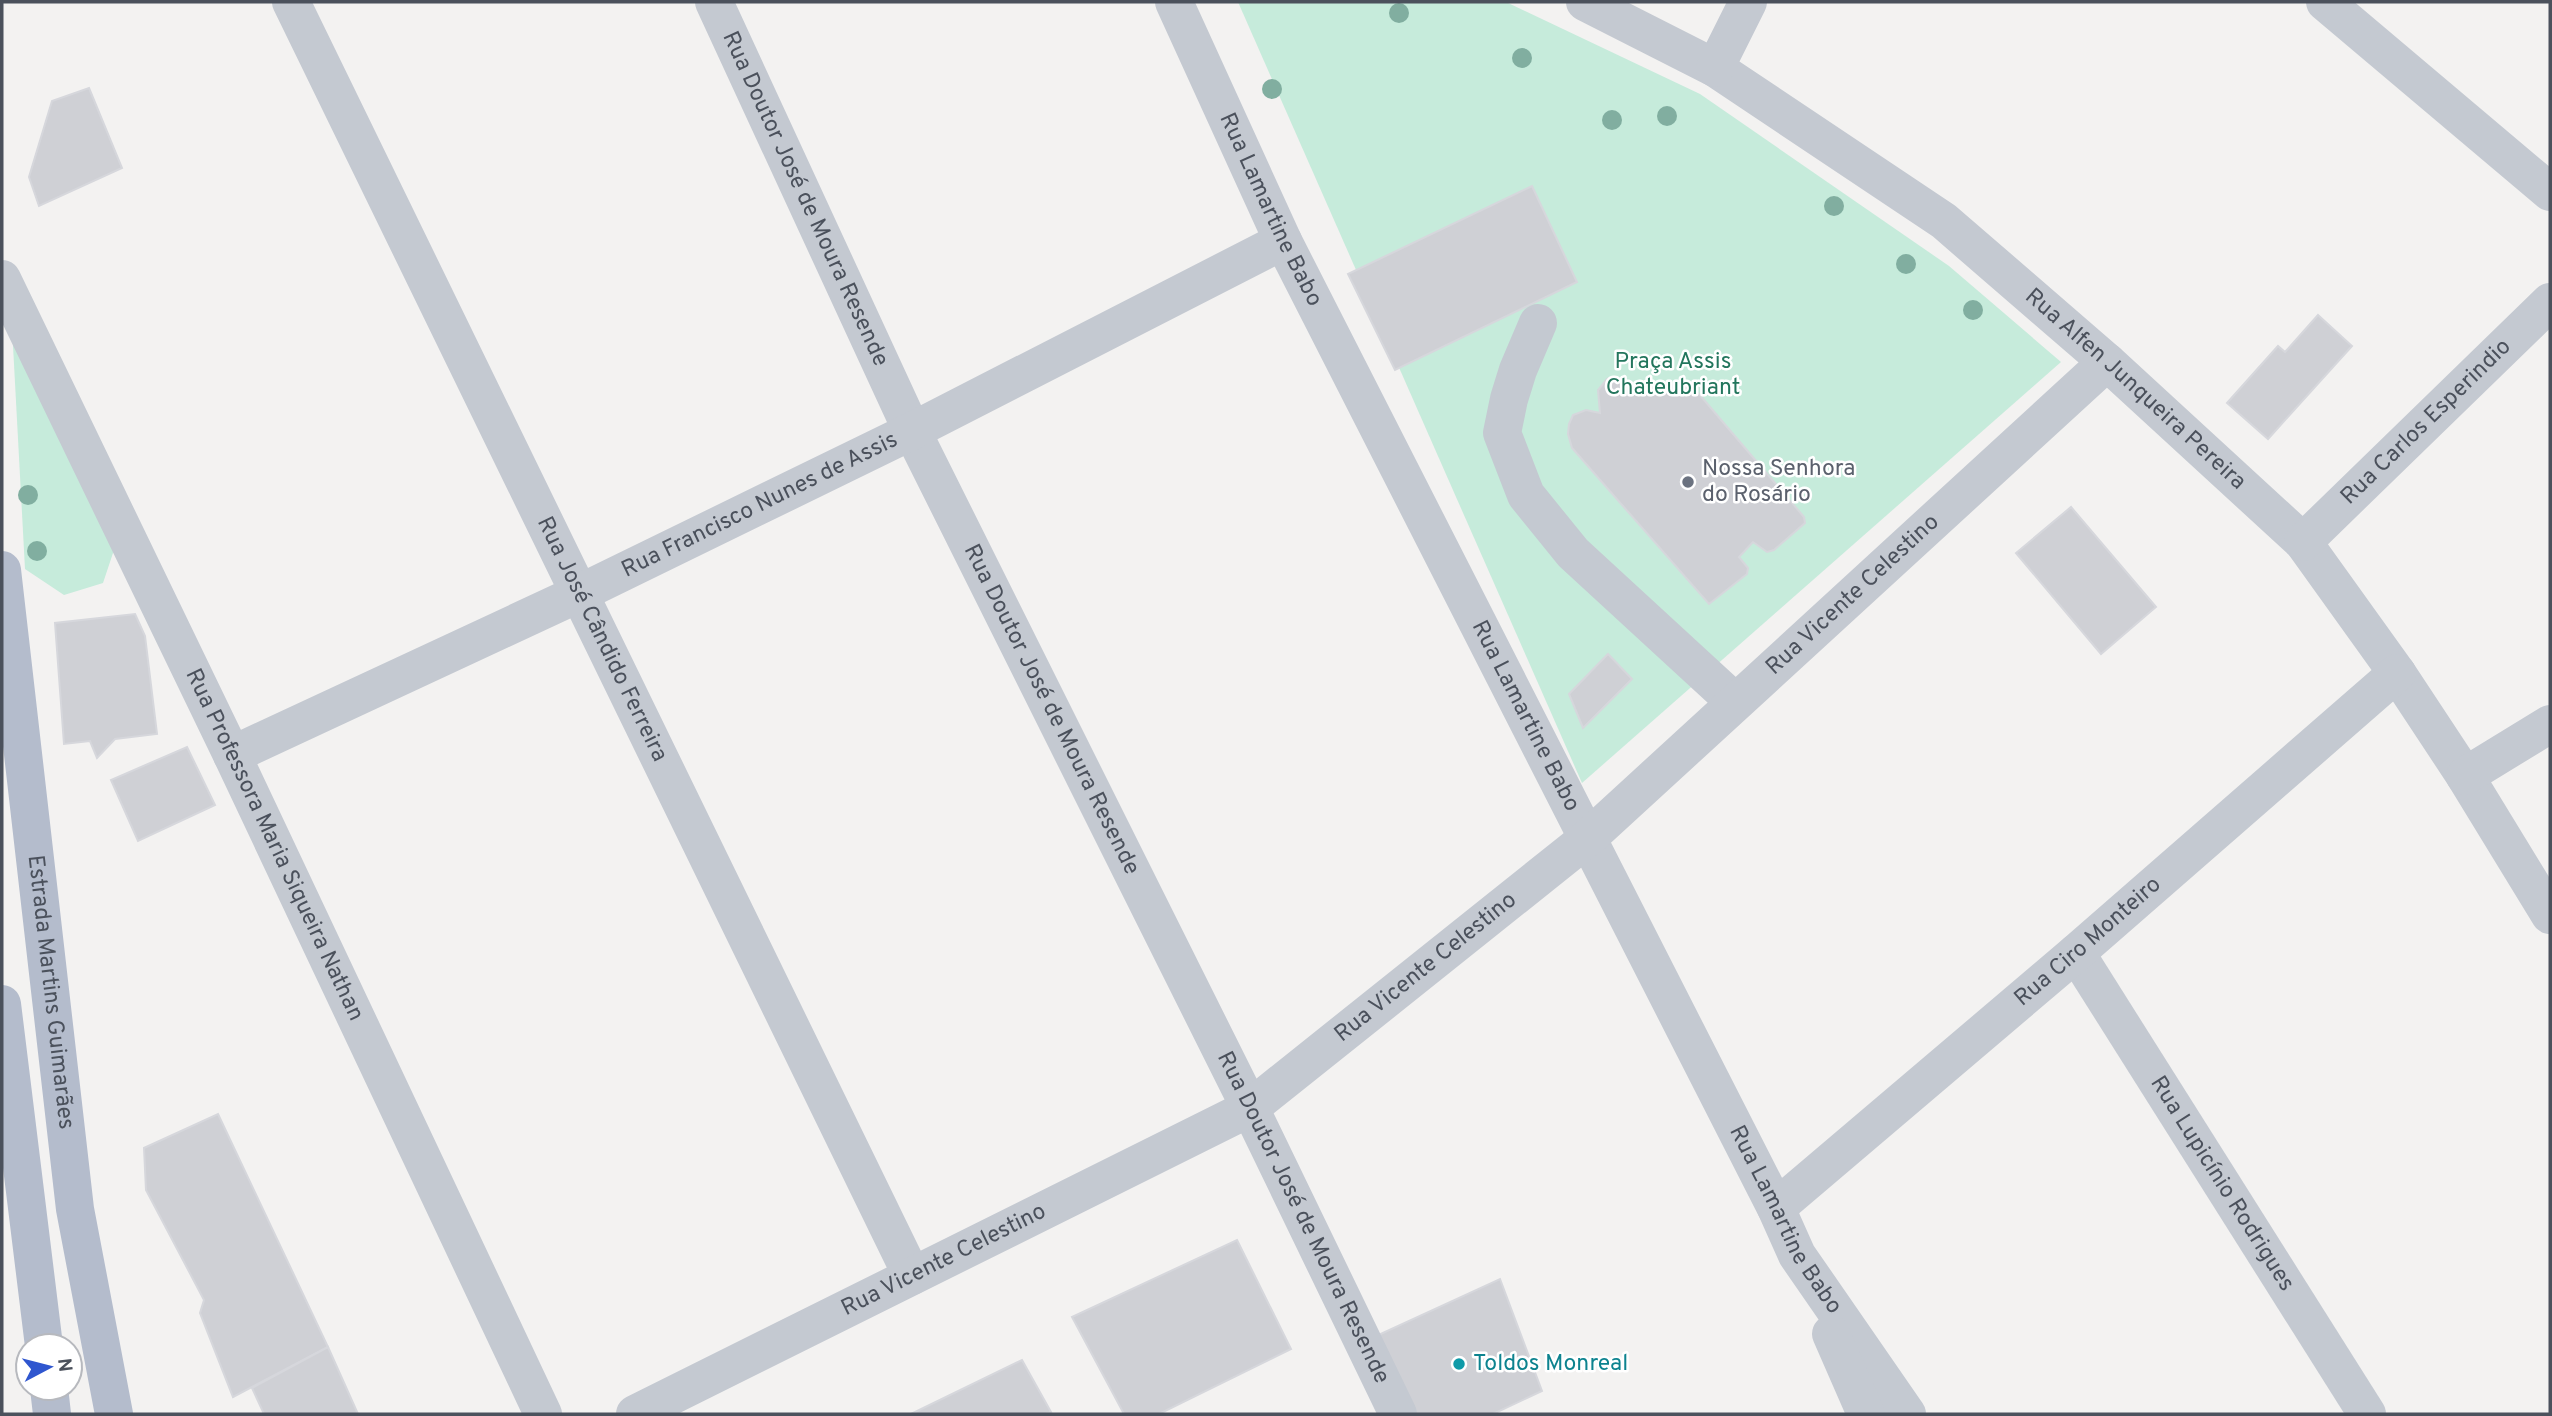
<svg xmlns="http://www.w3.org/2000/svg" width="2552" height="1416" viewBox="0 0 2552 1416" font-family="Overpass,sans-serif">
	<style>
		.green { fill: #c6ebdb }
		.building { fill: #cfd0d5; stroke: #d6d7dc; stroke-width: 2 }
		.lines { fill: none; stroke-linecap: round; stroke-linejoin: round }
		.minor { stroke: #c4c9d1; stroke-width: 38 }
		.major { stroke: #b4bccc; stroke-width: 38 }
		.tree { fill: #81aea0 }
		.worship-dot { fill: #6b7280; stroke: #fff; stroke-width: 2.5 }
		.culture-dot { fill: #0f9aa8; stroke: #fff; stroke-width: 2.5 }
		.labels { text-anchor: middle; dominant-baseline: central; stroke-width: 5; stroke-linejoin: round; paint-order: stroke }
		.street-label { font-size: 23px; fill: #4b515c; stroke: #fff }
		.park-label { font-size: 23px; fill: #23765d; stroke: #fff }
		.worship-label { font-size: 23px; fill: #5b616d; stroke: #fff; text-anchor: start }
		.culture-label { font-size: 23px; fill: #0d838f; stroke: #fff; text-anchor: start }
	</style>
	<rect width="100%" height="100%" fill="#f3f2f1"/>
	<g class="green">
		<polygon points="1238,2 1506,2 1700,94 1949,266 2061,362 1582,783"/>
		<polygon points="12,327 114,550 103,583 64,595 25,569"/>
	</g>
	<g class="building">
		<polygon points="89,88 122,168 39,206 29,177 52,101"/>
		<polygon points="1532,186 1577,282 1395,370 1348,274"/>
		<polygon points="2318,315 2352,346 2268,439 2227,403 2278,346 2285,352"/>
		<polygon points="1614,377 1619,379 1622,385 1629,389 1636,388 1642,381 1693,387 1804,517 1805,523 1774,550 1767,552 1753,542 1739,557 1748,568 1747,574 1709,604 1572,448 1568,434 1569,424 1573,415 1586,410 1600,413 1598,390 1607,379"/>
		<polygon points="2071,507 2156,607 2101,654 2016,553"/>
		<polygon points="135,614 145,636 157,734 115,739 97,758 90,741 64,744 55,623"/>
		<polygon points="1608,654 1632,679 1583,728 1569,694"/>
		<polygon points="187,747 215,805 138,841 111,780"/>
		<polygon points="218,1114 328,1347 233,1397 200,1313 204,1300 146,1190 144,1148"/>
		<polygon points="1237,1240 1291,1349 1159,1414 1124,1414 1072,1317"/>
		<polygon points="1500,1279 1542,1391 1493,1414 1409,1414 1374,1337"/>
		<polygon points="328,1347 358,1414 264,1414 252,1388"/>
		<polygon points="1022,1360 1051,1412 1046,1414 911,1414"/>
	</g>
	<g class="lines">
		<g class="minor">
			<path id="s1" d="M 291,2 L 912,1276"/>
			<path id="s2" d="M 714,2 L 912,431 L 1250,1108 L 1398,1414"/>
			<path id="s3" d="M 1174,2 L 1283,241 L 1776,1208 L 1797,1255 L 1907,1414"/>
			<path id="s4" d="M 1585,2 L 1715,68 L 1944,221 L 2107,362 L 2303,542 L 2397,673 L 2465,776 L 2550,915"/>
			<polyline points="2325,2 2550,192"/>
			<polyline points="1715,68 1748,2"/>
			<path id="s5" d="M 2,279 L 232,755 L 543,1414"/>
			<polyline points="1538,323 1518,370 1509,399 1502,433 1526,495 1573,553 1735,702"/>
			<path id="s6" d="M 2303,542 L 2550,302"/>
			<path id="s7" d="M 232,755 L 580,593 L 912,431 L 1283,241"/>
			<polyline points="2465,776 2550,724"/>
			<path id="s8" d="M 2076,953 L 2367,1414"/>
			<path id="s9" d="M 1776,1208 L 2076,953 L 2397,673"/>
			<polyline points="1831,1334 1866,1414"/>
			<path id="s10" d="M 635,1414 L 1250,1108 L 1588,838 L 2107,362"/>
		</g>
		<g class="major">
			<path id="s11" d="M 2,570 L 75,1209 L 114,1414"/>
			<polyline points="2,1004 44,1346"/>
			<polyline points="49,1388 52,1414"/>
		</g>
	</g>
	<g class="tree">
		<circle cx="1399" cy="13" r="10"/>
		<circle cx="1522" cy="58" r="10"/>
		<circle cx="1272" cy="89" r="10"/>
		<circle cx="1667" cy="116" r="10"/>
		<circle cx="1612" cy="120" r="10"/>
		<circle cx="1834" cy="206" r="10"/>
		<circle cx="1906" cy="264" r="10"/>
		<circle cx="1973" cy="310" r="10"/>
		<circle cx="28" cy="495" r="10"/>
		<circle cx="37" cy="551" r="10"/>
	</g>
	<circle class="worship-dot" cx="1688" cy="482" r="7"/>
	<circle class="culture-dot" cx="1459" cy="1364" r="7"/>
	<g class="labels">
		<g class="street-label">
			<text stroke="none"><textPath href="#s2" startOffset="217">Rua Doutor José de Moura Resende</textPath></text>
			<text stroke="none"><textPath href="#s3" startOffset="229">Rua Lamartine Babo</textPath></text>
			<text stroke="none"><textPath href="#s4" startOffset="676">Rua Alfen Junqueira Pereira</textPath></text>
			<text stroke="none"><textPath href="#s6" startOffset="172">Rua Carlos Esperindio</textPath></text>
			<text stroke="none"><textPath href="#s7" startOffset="584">Rua Francisco Nunes de Assis</textPath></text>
			<text stroke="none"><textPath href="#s10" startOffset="1479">Rua Vicente Celestino</textPath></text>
			<text stroke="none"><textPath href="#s1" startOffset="709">Rua José Cândido Ferreira</textPath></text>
			<text stroke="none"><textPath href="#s2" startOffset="784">Rua Doutor José de Moura Resende</textPath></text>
			<text stroke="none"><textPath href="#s3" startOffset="796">Rua Lamartine Babo</textPath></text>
			<text stroke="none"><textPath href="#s5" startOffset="628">Rua Professora Maria Siqueira Nathan</textPath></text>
			<text stroke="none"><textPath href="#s9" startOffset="410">Rua Ciro Monteiro</textPath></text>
			<text stroke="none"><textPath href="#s10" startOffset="912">Rua Vicente Celestino</textPath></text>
			<text stroke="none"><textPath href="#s11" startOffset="425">Estrada Martins Guimarães</textPath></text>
			<text stroke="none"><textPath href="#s8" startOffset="273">Rua Lupicínio Rodrigues</textPath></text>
			<text stroke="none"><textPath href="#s2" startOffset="1351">Rua Doutor José de Moura Resende</textPath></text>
			<text stroke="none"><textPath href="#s3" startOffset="1363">Rua Lamartine Babo</textPath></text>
			<text stroke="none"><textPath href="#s10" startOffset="345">Rua Vicente Celestino</textPath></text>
		</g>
		<g class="park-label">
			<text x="1673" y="362">Praça Assis<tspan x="1673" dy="26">Chateubriant</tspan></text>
		</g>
		<g class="worship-label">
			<text x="1702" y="469">Nossa Senhora<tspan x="1702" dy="26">do Rosário</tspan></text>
		</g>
		<g class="culture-label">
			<text x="1473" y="1364">Toldos Monreal</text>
		</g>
	</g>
	<rect width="2552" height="1416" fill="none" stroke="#4b515c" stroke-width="7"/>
	<g transform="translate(49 1367) rotate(83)"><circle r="33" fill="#ffffff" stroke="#b7b9be" stroke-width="2"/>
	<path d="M0-5L12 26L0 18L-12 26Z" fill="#2f56cf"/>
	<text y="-10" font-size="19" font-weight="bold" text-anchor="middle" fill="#4b515c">N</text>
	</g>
</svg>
